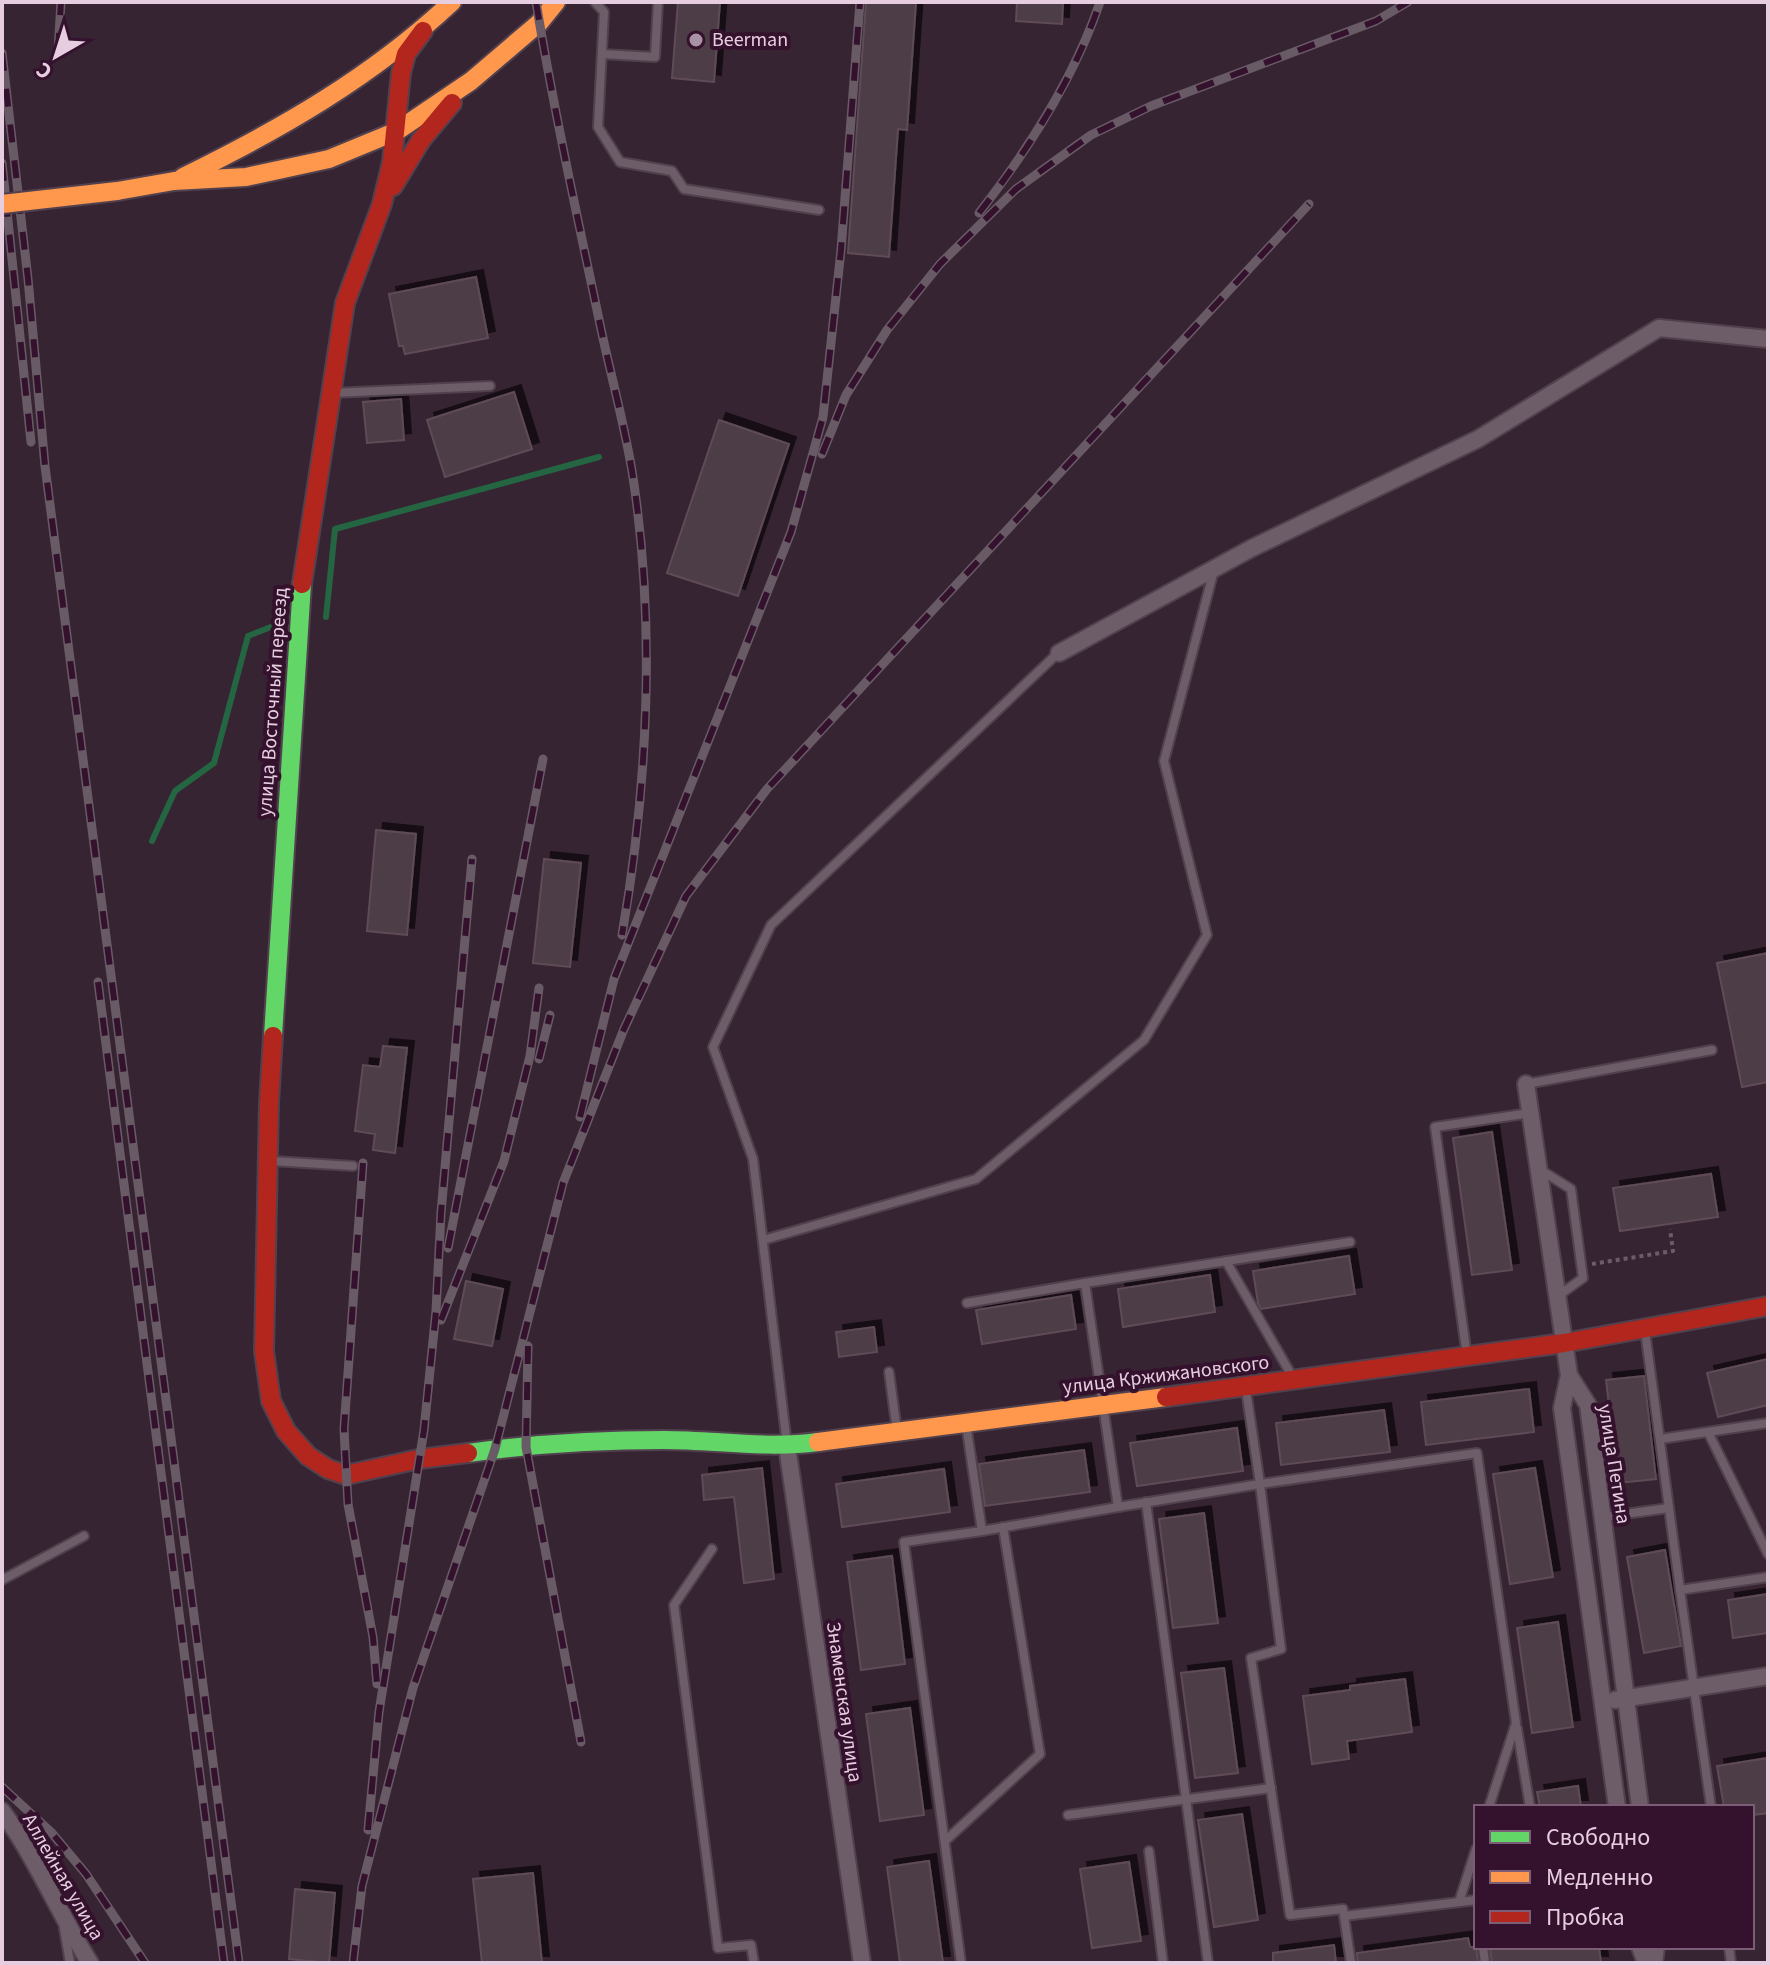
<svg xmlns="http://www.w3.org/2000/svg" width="1770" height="1965" viewBox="0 0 1770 1965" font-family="'Source Sans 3',sans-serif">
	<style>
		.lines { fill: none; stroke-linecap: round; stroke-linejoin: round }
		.stream { stroke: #246542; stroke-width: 6 }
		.building { fill: #4d3c46; stroke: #5f4c57; stroke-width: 2; filter: url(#shadow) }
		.lane-casing { stroke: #51404d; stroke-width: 12 }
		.street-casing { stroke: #51404d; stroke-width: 20 }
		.fast-casing { stroke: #51404d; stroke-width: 22 }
		.slow-casing { stroke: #51404d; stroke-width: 22 }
		.jam-casing { stroke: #51404d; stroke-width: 22 }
		.path { stroke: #6b5d68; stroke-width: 4; stroke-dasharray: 4 4; stroke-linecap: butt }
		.lane { stroke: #6d5d69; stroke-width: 8 }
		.street { stroke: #6d5d69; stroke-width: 16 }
		.fast { stroke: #63d668; stroke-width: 18 }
		.slow { stroke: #ff974d; stroke-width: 18 }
		.jam { stroke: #b3261e; stroke-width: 18 }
		.rail-casing { stroke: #695b66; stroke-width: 9 }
		.rail { stroke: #34122e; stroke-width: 6; stroke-dasharray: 18; stroke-linecap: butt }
		.slow-bridge-casing { stroke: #51404d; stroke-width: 22; stroke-linecap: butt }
		.slow-bridge { stroke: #ff974d; stroke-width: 18 }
		.poi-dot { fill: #a992a3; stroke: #34122e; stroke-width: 3 }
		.labels { text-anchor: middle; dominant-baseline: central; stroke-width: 8; stroke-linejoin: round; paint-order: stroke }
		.poi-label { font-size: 20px; fill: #e6cee0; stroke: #34122e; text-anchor: start }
		.street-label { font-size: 20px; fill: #e6cee0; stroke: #34122e }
	</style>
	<defs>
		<filter id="shadow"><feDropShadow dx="7" dy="-7" stdDeviation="0" flood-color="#0009"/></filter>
	</defs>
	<rect width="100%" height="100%" fill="#372433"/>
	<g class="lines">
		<g class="stream">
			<polyline points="326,617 335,529 599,457"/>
			<polyline points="152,841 175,791 214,763 248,636 276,625"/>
		</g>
	</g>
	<g class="building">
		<polygon points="678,2 720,2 714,82 672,78"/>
		<polygon points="866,2 916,2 907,130 898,129 889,257 848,253"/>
		<polygon points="1017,2 1063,2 1062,24 1016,21"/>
		<polygon points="476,277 488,338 405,354 403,346 399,346 389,294"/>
		<polygon points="514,392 532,449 445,477 427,420"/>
		<polygon points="401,399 404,440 367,443 363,402"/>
		<polygon points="719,420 789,444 738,596 667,573"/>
		<polygon points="376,830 416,834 407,935 367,931"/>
		<polygon points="544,859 581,863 570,967 533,963"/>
		<polygon points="1768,953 1768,1082 1742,1087 1717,963"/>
		<polygon points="383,1046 407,1048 395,1153 373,1150 375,1134 355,1131 363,1065 380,1067"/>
		<polygon points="1492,1132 1512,1270 1472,1275 1453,1138"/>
		<polygon points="1711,1174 1718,1217 1620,1231 1613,1188"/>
		<polygon points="1349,1256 1355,1294 1261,1309 1258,1303 1253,1271"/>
		<polygon points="1210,1275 1215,1312 1123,1327 1118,1289"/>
		<polygon points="466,1281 503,1289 492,1346 454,1339"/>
		<polygon points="1071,1295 1076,1329 982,1344 976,1310"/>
		<polygon points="874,1327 877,1352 839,1357 836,1332"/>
		<polygon points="1768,1359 1768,1405 1718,1417 1707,1373"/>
		<polygon points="1644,1376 1656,1479 1618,1483 1606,1380"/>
		<polygon points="1529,1389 1534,1432 1426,1445 1421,1402"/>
		<polygon points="1384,1410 1390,1452 1281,1465 1276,1423"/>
		<polygon points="1237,1428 1243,1471 1137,1486 1130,1443"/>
		<polygon points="1084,1450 1090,1492 985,1506 979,1464"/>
		<polygon points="762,1468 774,1579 744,1583 734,1497 704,1500 702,1475"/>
		<polygon points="1535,1468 1553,1577 1510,1584 1493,1474"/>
		<polygon points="944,1469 950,1512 842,1527 836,1484"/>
		<polygon points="1204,1513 1218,1623 1173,1628 1159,1519"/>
		<polygon points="1665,1550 1681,1646 1644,1653 1627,1557"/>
		<polygon points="892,1556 905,1664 861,1670 847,1562"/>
		<polygon points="1768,1594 1768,1633 1733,1638 1728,1600"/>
		<polygon points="1558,1622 1573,1727 1532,1733 1517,1628"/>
		<polygon points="1224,1668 1238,1773 1195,1778 1181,1673"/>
		<polygon points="1405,1679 1412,1732 1347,1741 1349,1759 1312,1764 1303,1696 1350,1690 1350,1686"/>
		<polygon points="910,1708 924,1815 880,1821 866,1714"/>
		<polygon points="1768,1758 1768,1813 1752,1815 1752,1807 1724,1807 1717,1766"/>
		<polygon points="1578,1786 1581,1807 1540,1807 1537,1792"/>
		<polygon points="1242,1814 1258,1920 1214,1927 1198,1820"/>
		<polygon points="929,1861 943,1963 900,1963 887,1867"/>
		<polygon points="1129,1862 1141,1941 1092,1948 1080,1869"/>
		<polygon points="533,1873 542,1963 482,1963 473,1879"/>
		<polygon points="295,1889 335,1893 329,1963 289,1959"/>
		<polygon points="1468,1938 1470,1947 1476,1947 1478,1963 1358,1963 1357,1953"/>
		<polygon points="1334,1945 1336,1963 1273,1963 1273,1953"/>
		<polygon points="1490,1947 1599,1947 1601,1963 1492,1963"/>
	</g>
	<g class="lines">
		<defs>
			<g id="lane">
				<polyline points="595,2 604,12 598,127 620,162 672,171 684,189 819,210"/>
				<polyline points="602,54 655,57 658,2"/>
				<polyline points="332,393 490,386"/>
				<polyline points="1526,1084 1712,1050"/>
				<polyline points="272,1161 353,1166"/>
				<polyline points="1539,1169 1571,1189 1583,1278 1558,1296"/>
				<polyline points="763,1240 976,1179 1144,1040 1207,935 1164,761 1214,570"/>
				<polyline points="1350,1242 1085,1283 1118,1507 1260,1484 1281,1649 1251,1658 1290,1915 1343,1909 1351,1963"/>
				<polyline points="1226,1261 1292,1376"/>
				<polyline points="967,1303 1085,1283"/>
				<polyline points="1467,1356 1435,1127 1530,1113"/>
				<polyline points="889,1372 897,1431"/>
				<polyline points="1246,1390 1260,1484 1477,1453 1516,1723 1489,1807"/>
				<polyline points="1708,1432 1768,1554"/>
				<polyline points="1660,1439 1768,1423"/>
				<polyline points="787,1445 753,1159 713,1047 771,925 1058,653"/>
				<polyline points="1146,1502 1208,1963"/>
				<polyline points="1669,1508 1680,1590"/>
				<polyline points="1603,1517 1669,1508 1645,1331"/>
				<polyline points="982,1531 1118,1507"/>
				<polyline points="712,1549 674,1605 718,1948 751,1945 754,1963"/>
				<polyline points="2,1580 84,1536"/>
				<polyline points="1517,1728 1530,1807"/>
				<polyline points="1711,1807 1680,1590 1768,1577"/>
				<polyline points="1068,1815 1271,1788"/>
				<polyline points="945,1841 1040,1754 1003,1527"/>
				<polyline points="1149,1851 1163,1963"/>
				<polyline points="1459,1902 1476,1849"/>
				<polyline points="1344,1916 1476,1900"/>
				<polyline points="64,1928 70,1963"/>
				<polyline points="1483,1947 1485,1963"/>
				<polyline points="1729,1947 1731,1963"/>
				<polyline points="961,1963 904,1542 982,1531 966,1424"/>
			</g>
			<g id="street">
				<polyline points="1059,653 1252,548 1478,439 1659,328 1768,339"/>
				<polyline points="1526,1084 1569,1375 1588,1405 1640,1807"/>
				<polyline points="1569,1375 1562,1408 1617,1807"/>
				<polyline points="787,1446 862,1963"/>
				<polyline points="1615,1700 1768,1676"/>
				<path d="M 2,1811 C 36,1858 59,1913 90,1963"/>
				<polyline points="1640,1947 1646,1963"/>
				<polyline points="1654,1963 1656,1947"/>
			</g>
			<g id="fast">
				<polyline points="273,1036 302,584"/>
				<path d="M 468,1453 C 533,1444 599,1440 664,1440 C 716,1440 766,1449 818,1442"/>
			</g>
			<g id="slow">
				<path d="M 183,177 C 281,129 372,77 452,2"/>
				<polyline points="117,191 174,181 246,177 329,159 397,131 471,81 539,23 556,2"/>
				<polyline points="818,1442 1166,1397"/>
			</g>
			<g id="jam">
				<polyline points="393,186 421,140 452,103"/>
				<polyline points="302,584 345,303 382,204 392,162 401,73 406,54 423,31"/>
				<polyline points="273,1036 269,1103 264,1351 271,1401 286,1431 308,1456 328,1469 346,1475 419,1459 468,1453"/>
				<polyline points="1166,1397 1564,1343 1768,1306"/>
			</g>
		</defs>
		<use href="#lane" class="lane-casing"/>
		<use href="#street" class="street-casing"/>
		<use href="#fast" class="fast-casing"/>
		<use href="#slow" class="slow-casing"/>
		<use href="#jam" class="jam-casing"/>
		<polyline class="path" points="1592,1264 1673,1251 1670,1229"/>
		<use href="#lane" class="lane"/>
		<use href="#street" class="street"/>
		<use href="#fast" class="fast"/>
		<use href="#slow" class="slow"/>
		<use href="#jam" class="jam"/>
		<defs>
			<g id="rail">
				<path d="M 536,2 C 554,111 578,220 601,329 C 611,376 624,423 632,471 C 656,622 648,785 622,935"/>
				<polyline points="58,51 61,2"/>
				<polyline points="2,53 28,279 45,466 239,1963"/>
				<polyline points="2,163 31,442"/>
				<path d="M 979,213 C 1028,150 1074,79 1100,2"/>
				<polyline points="822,454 846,395 887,330 940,264 1016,189 1091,135 1151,106 1376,21 1408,2"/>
				<polyline points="98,982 224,1963"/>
				<polyline points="539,1059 550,1015"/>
				<polyline points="580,1117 614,979 791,532 823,417 841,250 860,2"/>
				<polyline points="363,1163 344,1429 348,1504 373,1637 377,1684"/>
				<polyline points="448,1248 543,759"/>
				<polyline points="441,1320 504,1161 530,1056 539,988"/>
				<polyline points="528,1346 526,1447 581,1742"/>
				<polyline points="2,1787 51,1832 86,1874 145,1963"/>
				<polyline points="368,1830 379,1712 424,1430 436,1311 441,1213 472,859"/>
				<polyline points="353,1963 362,1886 413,1688 495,1449 563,1183 624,1029 686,896 767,789 1309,204"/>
			</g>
		</defs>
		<use href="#rail" class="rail-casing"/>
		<use href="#rail" class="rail"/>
		<defs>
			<polyline id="slow-bridge" points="2,204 117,191"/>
		</defs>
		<use href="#slow-bridge" class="slow-bridge-casing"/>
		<use href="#slow-bridge" class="slow-bridge"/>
	</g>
	<circle class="poi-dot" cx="696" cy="40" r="8"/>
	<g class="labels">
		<g class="poi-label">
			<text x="712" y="40">Beerman</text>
		</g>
		<g class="street-label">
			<text transform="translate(273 702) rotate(-86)">улица Восточный переезд</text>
			<text transform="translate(1166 1375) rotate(-7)">улица Кржижановского</text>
			<text transform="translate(1614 1464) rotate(81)">улица Петина</text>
			<text transform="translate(844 1702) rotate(82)">Знаменская улица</text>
			<text transform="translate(63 1877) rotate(60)">Аллейная улица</text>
		</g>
	</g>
	<rect width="1770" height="1965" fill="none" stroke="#e6cee0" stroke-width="8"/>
	<rect x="1474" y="1805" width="280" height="144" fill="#34122e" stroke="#7b5d75" stroke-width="2"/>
	<rect x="1490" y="1831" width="40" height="12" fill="#63d668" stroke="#7b5d75" stroke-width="2"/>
	<text x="1546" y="1845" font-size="24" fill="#e6cee0">Свободно</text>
	<rect x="1490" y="1871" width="40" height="12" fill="#ff974d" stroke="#7b5d75" stroke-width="2"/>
	<text x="1546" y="1885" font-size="24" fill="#e6cee0">Медленно</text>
	<rect x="1490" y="1911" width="40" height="12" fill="#b3261e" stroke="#7b5d75" stroke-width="2"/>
	<text x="1546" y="1925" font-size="24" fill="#e6cee0">Пробка</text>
	<g transform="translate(56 56) rotate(219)" stroke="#34122e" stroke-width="6" paint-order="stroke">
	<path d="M0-6L14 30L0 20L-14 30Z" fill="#e6cee0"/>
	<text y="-12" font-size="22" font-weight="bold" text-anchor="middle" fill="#e6cee0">С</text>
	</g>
</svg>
